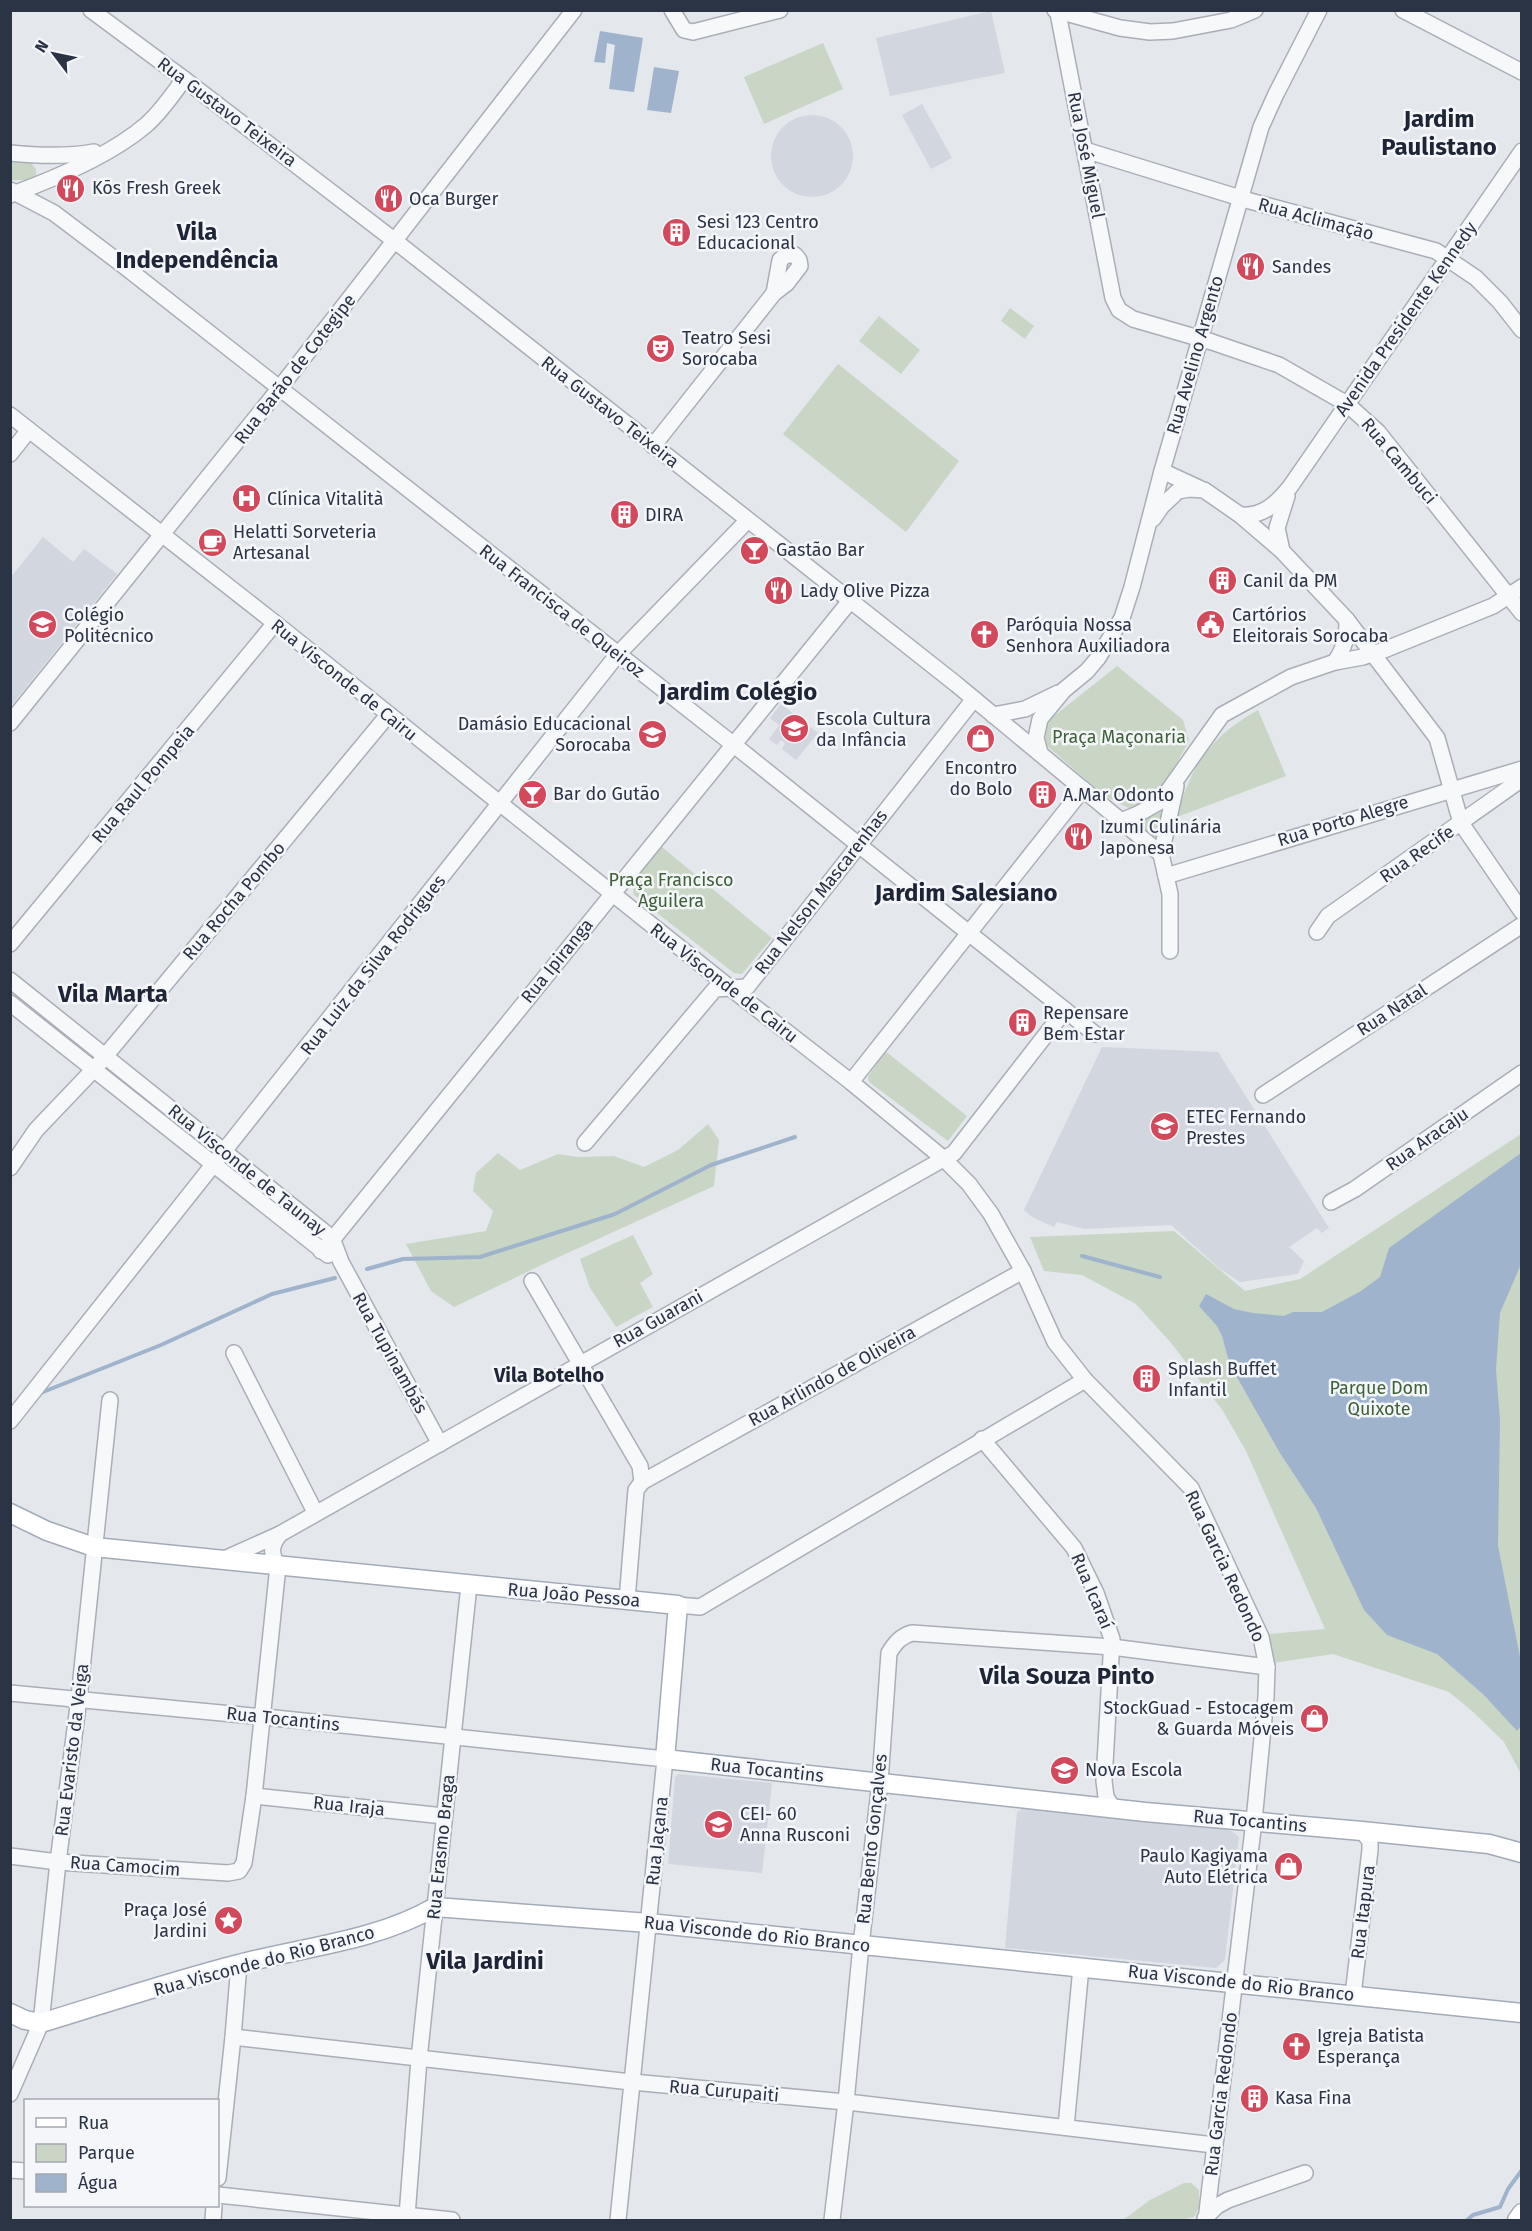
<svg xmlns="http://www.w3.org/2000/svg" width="1532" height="2231" viewBox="0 0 1532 2231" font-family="'Fira Sans',sans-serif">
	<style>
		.built { fill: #d2d6de }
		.green { fill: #c9d6c5 }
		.water { fill: #9fb4cc }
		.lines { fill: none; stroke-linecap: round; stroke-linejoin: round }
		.stream { stroke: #9fb4cc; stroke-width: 4 }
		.minor-casing { stroke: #a9aeb7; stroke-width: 18 }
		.major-casing { stroke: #a3abb8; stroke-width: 21 }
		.minor { stroke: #f7f8fa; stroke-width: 15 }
		.major { stroke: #fff; stroke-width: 18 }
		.labels { text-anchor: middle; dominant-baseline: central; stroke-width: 5; stroke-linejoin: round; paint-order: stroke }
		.street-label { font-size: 18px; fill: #2b3445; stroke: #f4f6f9 }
		.poi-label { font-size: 18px; fill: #2b3445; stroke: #f4f6f9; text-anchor: start }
		.park-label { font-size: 18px; fill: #3f6138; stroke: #f4f6f9 }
		.neighbourhood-label { font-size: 20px; font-weight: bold; fill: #1d2536; stroke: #f4f6f9 }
		.district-label { font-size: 24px; font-weight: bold; fill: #1d2536; stroke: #f4f6f9 }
	</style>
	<rect width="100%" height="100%" fill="#e4e7ec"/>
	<g class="built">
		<polygon points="991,11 1005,73 890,96 876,38"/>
		<polygon points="922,104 952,158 931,169 902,115"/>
		<circle cx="812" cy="156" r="41"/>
		<polygon points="43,537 73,562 84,549 117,574 11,706 11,577"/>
		<polygon points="781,704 818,733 796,760 782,749 785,743 781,740 777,745 769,739 779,725 770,718"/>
		<polygon points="1102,1047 1218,1052 1329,1228 1322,1233 1317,1228 1289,1247 1304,1261 1298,1274 1240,1282 1220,1269 1171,1225 1084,1229 1057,1222 1054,1227 1032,1217 1024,1210"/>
		<polygon points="678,1774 772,1783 762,1873 668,1864 675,1777"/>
		<polygon points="1026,1807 1230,1830 1239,1837 1225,1960 1216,1968 1005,1948 1017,1812"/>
	</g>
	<g class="green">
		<polygon points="823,43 843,89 764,124 744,77"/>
		<polygon points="11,161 31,163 36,169 36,175 31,180 11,180"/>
		<polygon points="1010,308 1034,326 1025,339 1001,321"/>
		<polygon points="879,316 920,350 901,374 859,341"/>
		<polygon points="838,364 959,461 906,532 783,434"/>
		<polygon points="1117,666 1183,720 1189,741 1170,775 1155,796 1131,809 1106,797 1046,745 1045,730 1049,720"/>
		<path d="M 1258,710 L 1286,776 L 1177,817 C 1190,766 1211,736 1258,710 Z"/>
		<polygon points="1166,807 1160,843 1134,822"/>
		<path d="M 662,847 L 772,938 L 742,974 L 734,973 L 634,895 C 629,876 650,860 662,847 Z"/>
		<polygon points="885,1051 967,1116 948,1141 869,1082 868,1077"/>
		<polygon points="708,1124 719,1140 714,1186 550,1261 454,1307 431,1291 406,1244 486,1231 493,1211 473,1191 476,1173 498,1153 520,1170 558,1154 577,1157 614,1156 644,1167 678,1150"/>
		<polygon points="1521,1134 1521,1774 1504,1742 1472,1711 1449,1692 1333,1654 1273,1663 1269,1634 1325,1629 1246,1451 1223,1411 1172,1344 1136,1304 1082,1275 1044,1271 1030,1237 1174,1231 1245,1291 1300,1279"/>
		<polygon points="633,1235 653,1274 640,1283 653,1307 616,1327 590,1288 580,1259"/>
		<polygon points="1184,2183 1191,2183 1199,2190 1199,2208 1194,2217 1179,2220 1123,2220 1150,2200"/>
	</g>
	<g class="water">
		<polygon points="600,31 643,38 634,92 609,89 615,45 607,43 605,63 594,62"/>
		<polygon points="654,67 679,71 671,113 647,110"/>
		<polygon points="1521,1153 1521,1264 1500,1313 1496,1370 1500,1420 1498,1546 1521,1662 1521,1726 1517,1731 1484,1695 1437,1654 1387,1635 1364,1610 1316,1508 1280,1453 1230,1365 1222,1336 1217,1326 1199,1306 1206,1294 1234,1309 1253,1313 1284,1316 1293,1312 1322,1312 1361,1291 1380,1277 1389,1248"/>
	</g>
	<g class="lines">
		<g class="stream">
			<polyline points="1082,1256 1160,1277"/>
			<polyline points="367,1269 403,1259 480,1257 615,1214 711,1165 795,1137"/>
			<polyline points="38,1394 161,1345 272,1294 335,1278"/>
			<polyline points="1467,2220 1473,2215 1500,2207 1508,2189 1522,2170"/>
		</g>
		<defs>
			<g id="minor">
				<polyline points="91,10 184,79 395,241 956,684 1161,854"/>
				<polyline points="672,10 684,30 693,32 780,10"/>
				<polyline points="1055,10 1120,28 1150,32 1173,31 1231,20 1255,10"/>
				<polyline points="1403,10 1522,72"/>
				<polyline points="1058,13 1113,298 1119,310 1133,319 1212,342 1279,365 1347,404 1378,432 1522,613"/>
				<polyline points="1085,150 1250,201 1436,251 1476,278 1500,302 1522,330"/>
				<path d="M 10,153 C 39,156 66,157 94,152"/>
				<polyline points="10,190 54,213 124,266 734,745 1095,1034"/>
				<path d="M 10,195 C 54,179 111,155 146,125 C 161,112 173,94 184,79"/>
				<polyline points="10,415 275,623 729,987 851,1082 944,1159 969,1184 991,1214 1023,1271 1055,1342 1085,1380 1191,1488 1261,1637 1267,1667 1266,1697 1254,1821 1206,2220"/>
				<polyline points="653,446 774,293 787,283 800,266 799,260 795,255 786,255 780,260 774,293"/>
				<polyline points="10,454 29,430"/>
				<polyline points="1162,471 1199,488"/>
				<path d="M 1240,515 C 1263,517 1276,504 1290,487 L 1522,151"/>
				<polyline points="1153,519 1162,506 1178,491 1189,489 1204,490 1240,515 1282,551 1347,620 1437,738 1461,823 1522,912"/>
				<polyline points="1282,551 1277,528 1287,496"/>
				<path d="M 1335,662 C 1345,647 1347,637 1347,620"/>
				<polyline points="993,715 1025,709 1058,693"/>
				<polyline points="10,723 279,389 574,10"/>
				<polyline points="1040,753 1036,738 1040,719 1064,690 1087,671 1098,658 1122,618 1132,587 1162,471 1261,127 1276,94 1319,10"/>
				<polyline points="1121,821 1138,814 1161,801 1222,715 1291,677 1335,662 1363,657 1384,650 1493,606 1522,587"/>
				<polyline points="1166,876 1522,769"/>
				<polyline points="1317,932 1328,916 1522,779"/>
				<polyline points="10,944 275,623"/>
				<polyline points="1170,951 1170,894 1161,854 1176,786"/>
				<polyline points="10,980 332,1238 341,1262 440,1444"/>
				<polyline points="10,1003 328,1255"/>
				<polyline points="851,1082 1083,789"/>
				<polyline points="1263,1095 1522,925"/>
				<polyline points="585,1143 715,989 747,987 974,699"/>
				<polyline points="10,1168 36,1130 97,1066 388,715"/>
				<polyline points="1331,1202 1355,1189 1522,1073"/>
				<polyline points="321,1251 328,1245 850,601"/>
				<polyline points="532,1281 640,1466 642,1482 636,1490 627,1600"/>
				<polyline points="234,1353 315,1512"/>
				<polyline points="10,1421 618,654 748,520"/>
				<polyline points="982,1439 1074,1548 1096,1593 1112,1639 1104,1781 1106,1797 1113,1808"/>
				<polyline points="642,1482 1023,1271"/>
				<polyline points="222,1560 280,1534 954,1153 1065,1010"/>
				<polyline points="678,1605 700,1607 1085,1380"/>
				<polyline points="10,1693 275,1718 665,1759 618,2220"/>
				<polyline points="254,1796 444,1816"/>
				<path d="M 10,1856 L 58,1862 L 228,1873 L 239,1871 L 244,1863 L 254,1796 L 278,1566 C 270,1553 271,1545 280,1534"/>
				<polyline points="1353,1995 1370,1850 1370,1841 1362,1831"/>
				<polyline points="233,2037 622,2081 856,2103 1214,2145"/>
				<polyline points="10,2094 41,2023 58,1862 79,1698 110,1400"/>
				<polyline points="1066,2127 1081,1967"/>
				<polyline points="10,2170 26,2171"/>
				<polyline points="218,2178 233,2037 239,1964"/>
				<polyline points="218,2195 452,2220"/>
				<polyline points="407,2216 419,2059 469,1585"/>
				<polyline points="1205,2218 1217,2206 1228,2200 1305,2173"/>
				<polyline points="213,2220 214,2206"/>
				<path d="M 832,2220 L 846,2102 L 861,1945 L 880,1782 L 889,1653 C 895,1643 901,1636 912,1633 L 1112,1647 L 1267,1667"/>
			</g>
			<g id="major">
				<polyline points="10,1513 47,1531 94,1547 678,1605 665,1759 1145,1812 1362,1831 1489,1844 1522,1853"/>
				<path d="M 10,2013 L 25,2020 L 41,2023 C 107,2003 172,1981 239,1964 C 304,1947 376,1941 435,1907 L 649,1923 L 1522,2013"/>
				<polyline points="1517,2220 1522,2213"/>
			</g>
		</defs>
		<use href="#minor" class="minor-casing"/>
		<use href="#major" class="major-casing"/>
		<use href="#minor" class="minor"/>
		<use href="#major" class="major"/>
	</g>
	<defs>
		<symbol id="restaurant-disc" viewBox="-11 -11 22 22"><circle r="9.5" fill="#d1495b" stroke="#f4f6f9"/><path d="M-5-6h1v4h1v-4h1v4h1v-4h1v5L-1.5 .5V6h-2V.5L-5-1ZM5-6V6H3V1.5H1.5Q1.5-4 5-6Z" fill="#fff"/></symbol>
		<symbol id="building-disc" viewBox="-11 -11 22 22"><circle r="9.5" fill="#d1495b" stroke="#f4f6f9"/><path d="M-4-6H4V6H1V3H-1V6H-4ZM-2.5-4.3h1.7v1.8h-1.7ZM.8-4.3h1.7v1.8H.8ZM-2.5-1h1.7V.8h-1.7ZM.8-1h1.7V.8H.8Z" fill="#fff"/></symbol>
		<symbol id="theatre-disc" viewBox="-11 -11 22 22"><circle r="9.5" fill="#d1495b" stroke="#f4f6f9"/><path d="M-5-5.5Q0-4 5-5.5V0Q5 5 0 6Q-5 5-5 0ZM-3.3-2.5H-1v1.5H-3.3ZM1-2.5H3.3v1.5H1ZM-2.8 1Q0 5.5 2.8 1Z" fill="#fff"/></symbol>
		<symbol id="hospital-disc" viewBox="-11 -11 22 22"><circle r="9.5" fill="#d1495b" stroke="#f4f6f9"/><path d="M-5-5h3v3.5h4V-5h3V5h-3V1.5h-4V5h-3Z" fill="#fff"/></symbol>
		<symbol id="cafe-disc" viewBox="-11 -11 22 22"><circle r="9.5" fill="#d1495b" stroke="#f4f6f9"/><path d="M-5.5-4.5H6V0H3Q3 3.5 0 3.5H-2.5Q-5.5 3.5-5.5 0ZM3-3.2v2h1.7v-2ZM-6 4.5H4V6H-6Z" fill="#fff"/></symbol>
		<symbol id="bar-disc" viewBox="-11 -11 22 22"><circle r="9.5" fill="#d1495b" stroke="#f4f6f9"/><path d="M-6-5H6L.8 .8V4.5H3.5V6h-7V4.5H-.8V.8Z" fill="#fff"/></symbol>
		<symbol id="school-disc" viewBox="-11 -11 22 22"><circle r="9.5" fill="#d1495b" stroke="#f4f6f9"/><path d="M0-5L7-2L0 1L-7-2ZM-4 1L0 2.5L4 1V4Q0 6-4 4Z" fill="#fff"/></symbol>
		<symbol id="civic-disc" viewBox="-11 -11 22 22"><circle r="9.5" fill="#d1495b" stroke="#f4f6f9"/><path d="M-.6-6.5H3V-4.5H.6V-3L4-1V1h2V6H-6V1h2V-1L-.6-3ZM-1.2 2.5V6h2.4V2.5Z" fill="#fff"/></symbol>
		<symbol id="church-disc" viewBox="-11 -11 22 22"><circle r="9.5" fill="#d1495b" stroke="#f4f6f9"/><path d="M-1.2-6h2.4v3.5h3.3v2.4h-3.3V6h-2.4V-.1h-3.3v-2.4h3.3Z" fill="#fff"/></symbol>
		<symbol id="shop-disc" viewBox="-11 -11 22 22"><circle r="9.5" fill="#d1495b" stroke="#f4f6f9"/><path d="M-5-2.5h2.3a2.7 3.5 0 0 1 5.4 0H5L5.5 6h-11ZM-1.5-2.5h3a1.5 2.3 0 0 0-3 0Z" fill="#fff"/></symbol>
		<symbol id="university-disc" viewBox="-11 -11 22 22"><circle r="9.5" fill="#d1495b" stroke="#f4f6f9"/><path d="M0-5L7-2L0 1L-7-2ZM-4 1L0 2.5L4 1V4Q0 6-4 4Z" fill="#fff"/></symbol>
		<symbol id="sight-disc" viewBox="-11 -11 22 22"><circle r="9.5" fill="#d1495b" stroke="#f4f6f9"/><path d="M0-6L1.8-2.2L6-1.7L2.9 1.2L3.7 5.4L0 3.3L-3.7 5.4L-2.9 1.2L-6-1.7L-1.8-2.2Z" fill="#fff"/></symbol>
	</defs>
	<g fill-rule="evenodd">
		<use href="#restaurant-disc" x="54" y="172" width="33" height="33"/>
		<use href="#restaurant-disc" x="372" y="182" width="33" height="33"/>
		<use href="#building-disc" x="660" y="216" width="33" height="33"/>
		<use href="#restaurant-disc" x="1234" y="250" width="33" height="33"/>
		<use href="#theatre-disc" x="644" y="332" width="33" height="33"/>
		<use href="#hospital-disc" x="230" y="482" width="33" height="33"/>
		<use href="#building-disc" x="608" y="498" width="33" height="33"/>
		<use href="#cafe-disc" x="196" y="526" width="33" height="33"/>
		<use href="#bar-disc" x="738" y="534" width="33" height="33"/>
		<use href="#building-disc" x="1206" y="564" width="33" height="33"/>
		<use href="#restaurant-disc" x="762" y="574" width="33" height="33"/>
		<use href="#school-disc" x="26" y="608" width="33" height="33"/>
		<use href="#civic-disc" x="1194" y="608" width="33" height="33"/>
		<use href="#church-disc" x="968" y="618" width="33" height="33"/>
		<use href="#school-disc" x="778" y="712" width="33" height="33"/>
		<use href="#school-disc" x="636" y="718" width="33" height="33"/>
		<use href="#shop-disc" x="964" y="722" width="33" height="33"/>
		<use href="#bar-disc" x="516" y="778" width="33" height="33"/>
		<use href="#building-disc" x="1026" y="778" width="33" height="33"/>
		<use href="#restaurant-disc" x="1062" y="820" width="33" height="33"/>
		<use href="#building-disc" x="1006" y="1006" width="33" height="33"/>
		<use href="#university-disc" x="1148" y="1110" width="33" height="33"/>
		<use href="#building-disc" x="1130" y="1362" width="33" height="33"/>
		<use href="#shop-disc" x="1298" y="1702" width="33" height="33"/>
		<use href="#school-disc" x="1048" y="1754" width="33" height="33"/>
		<use href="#school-disc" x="702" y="1808" width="33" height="33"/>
		<use href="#shop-disc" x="1272" y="1850" width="33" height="33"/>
		<use href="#sight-disc" x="212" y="1904" width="33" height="33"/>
		<use href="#church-disc" x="1280" y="2030" width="33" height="33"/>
		<use href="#building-disc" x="1238" y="2082" width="33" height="33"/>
	</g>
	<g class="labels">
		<g class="street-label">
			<text transform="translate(227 112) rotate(37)">Rua Gustavo Teixeira</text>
			<text transform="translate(1086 155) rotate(79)">Rua José Miguel</text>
			<text transform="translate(1316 219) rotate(15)">Rua Aclimação</text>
			<text transform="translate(1406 319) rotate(-55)">Avenida Presidente Kennedy</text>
			<text transform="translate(1195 355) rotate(-74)">Rua Avelino Argento</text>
			<text transform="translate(295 369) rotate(-52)">Rua Barão de Cotegipe</text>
			<text transform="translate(610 412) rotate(38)">Rua Gustavo Teixeira</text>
			<text transform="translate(1399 461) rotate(50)">Rua Cambuci</text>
			<text transform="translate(562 611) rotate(38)">Rua Francisca de Queiroz</text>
			<text transform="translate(344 680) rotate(39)">Rua Visconde de Cairu</text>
			<text transform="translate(143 784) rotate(-50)">Rua Raul Pompeia</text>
			<text transform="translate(1343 821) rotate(-17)">Rua Porto Alegre</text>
			<text transform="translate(1417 854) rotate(-35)">Rua Recife</text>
			<text transform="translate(821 892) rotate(-52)">Rua Nelson Mascarenhas</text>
			<text transform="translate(234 901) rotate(-50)">Rua Rocha Pombo</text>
			<text transform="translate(557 961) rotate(-51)">Rua Ipiranga</text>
			<text transform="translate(373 965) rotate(-52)">Rua Luiz da Silva Rodrigues</text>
			<text transform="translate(724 983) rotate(38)">Rua Visconde de Cairu</text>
			<text transform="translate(1392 1010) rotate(-33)">Rua Natal</text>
			<text transform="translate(1427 1139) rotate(-35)">Rua Aracaju</text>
			<text transform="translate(247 1170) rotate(39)">Rua Visconde de Taunay</text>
			<text transform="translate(658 1319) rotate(-29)">Rua Guarani</text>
			<text transform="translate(390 1353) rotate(61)">Rua Tupinambás</text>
			<text transform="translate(832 1376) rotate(-29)">Rua Arlindo de Oliveira</text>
			<text transform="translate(1225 1566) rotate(65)">Rua Garcia Redondo</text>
			<text transform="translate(1092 1591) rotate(67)">Rua Icaraí</text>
			<text transform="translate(574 1595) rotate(5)">Rua João Pessoa</text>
			<text transform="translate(283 1719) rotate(6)">Rua Tocantins</text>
			<text transform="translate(72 1750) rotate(-83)">Rua Evaristo da Veiga</text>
			<text transform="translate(767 1770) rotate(6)">Rua Tocantins</text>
			<text transform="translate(349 1806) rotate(6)">Rua Iraja</text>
			<text transform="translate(1250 1821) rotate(5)">Rua Tocantins</text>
			<text transform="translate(872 1839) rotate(-84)">Rua Bento Gonçalves</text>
			<text transform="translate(657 1841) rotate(-84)">Rua Jaçana</text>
			<text transform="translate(441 1847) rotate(-84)">Rua Erasmo Braga</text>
			<text transform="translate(125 1866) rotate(4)">Rua Camocim</text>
			<text transform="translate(1363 1912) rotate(-83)">Rua Itapura</text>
			<text transform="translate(757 1934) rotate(6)">Rua Visconde do Rio Branco</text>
			<text transform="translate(264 1961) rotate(-15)">Rua Visconde do Rio Branco</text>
			<text transform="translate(1241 1983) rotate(6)">Rua Visconde do Rio Branco</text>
			<text transform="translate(724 2091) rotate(5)">Rua Curupaiti</text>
			<text transform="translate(1221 2094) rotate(-83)">Rua Garcia Redondo</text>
		</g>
		<g class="poi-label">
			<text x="92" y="188">Kōs Fresh Greek</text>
			<text x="409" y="199">Oca Burger</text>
			<text x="697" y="222">Sesi 123 Centro<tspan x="697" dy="21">Educacional</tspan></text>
			<text x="1272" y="267">Sandes</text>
			<text x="682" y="338">Teatro Sesi<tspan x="682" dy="21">Sorocaba</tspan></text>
			<text x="267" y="499">Clínica Vitalità</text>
			<text x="645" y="515">DIRA</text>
			<text x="233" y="532">Helatti Sorveteria<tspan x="233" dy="21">Artesanal</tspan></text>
			<text x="776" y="550">Gastão Bar</text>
			<text x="1243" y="581">Canil da PM</text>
			<text x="800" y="591">Lady Olive Pizza</text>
			<text x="64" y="615">Colégio<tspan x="64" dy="21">Politécnico</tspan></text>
			<text x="1232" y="615">Cartórios<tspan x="1232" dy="21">Eleitorais Sorocaba</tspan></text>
			<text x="1006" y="625">Paróquia Nossa<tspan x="1006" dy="21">Senhora Auxiliadora</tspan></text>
			<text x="816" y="719">Escola Cultura<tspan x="816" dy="21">da Infância</tspan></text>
			<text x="631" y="724" text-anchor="end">Damásio Educacional<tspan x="631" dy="21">Sorocaba</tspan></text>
			<text x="981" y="768" text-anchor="middle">Encontro<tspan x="981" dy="21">do Bolo</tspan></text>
			<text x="553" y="794">Bar do Gutão</text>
			<text x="1063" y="795">A.Mar Odonto</text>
			<text x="1100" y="827">Izumi Culinária<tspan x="1100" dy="21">Japonesa</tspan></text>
			<text x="1043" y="1013">Repensare<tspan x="1043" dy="21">Bem Estar</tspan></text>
			<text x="1186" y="1117">ETEC Fernando<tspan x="1186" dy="21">Prestes</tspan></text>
			<text x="1168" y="1369">Splash Buffet<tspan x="1168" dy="21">Infantil</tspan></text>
			<text x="1294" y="1708" text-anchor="end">StockGuad - Estocagem<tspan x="1294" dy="21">&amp; Guarda Móveis</tspan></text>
			<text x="1085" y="1770">Nova Escola</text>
			<text x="740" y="1814">CEI- 60<tspan x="740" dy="21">Anna Rusconi</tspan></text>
			<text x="1268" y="1856" text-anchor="end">Paulo Kagiyama<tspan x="1268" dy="21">Auto Elétrica</tspan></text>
			<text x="207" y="1910" text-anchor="end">Praça José<tspan x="207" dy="21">Jardini</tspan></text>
			<text x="1317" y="2036">Igreja Batista<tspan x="1317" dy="21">Esperança</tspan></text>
			<text x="1275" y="2098">Kasa Fina</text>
		</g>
		<g class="park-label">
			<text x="1119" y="737">Praça Maçonaria</text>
			<text x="671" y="880">Praça Francisco<tspan x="671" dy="21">Aguilera</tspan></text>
			<text x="1379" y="1388">Parque Dom<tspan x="1379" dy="21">Quixote</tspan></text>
		</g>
		<g class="neighbourhood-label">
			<text x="549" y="1375">Vila Botelho</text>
		</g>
		<g class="district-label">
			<text x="1439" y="119">Jardim<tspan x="1439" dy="28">Paulistano</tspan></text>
			<text x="197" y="232">Vila<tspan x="197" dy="28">Independência</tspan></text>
			<text x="738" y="692">Jardim Colégio</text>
			<text x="966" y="893">Jardim Salesiano</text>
			<text x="113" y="994">Vila Marta</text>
			<text x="1067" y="1676">Vila Souza Pinto</text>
			<text x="485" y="1961">Vila Jardini</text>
		</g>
	</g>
	<rect width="1532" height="2231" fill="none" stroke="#2b3445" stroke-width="24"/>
	<rect x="24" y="2099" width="195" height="108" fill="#f4f6f9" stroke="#a4a8b1" stroke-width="1.5"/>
	<rect x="36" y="2118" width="30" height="9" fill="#ffffff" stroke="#a4a8b1" stroke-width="1.5"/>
	<text x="78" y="2129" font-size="18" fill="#2b3445">Rua</text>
	<rect x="36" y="2144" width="30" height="18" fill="#c9d6c5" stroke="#a4a8b1" stroke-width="1.5"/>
	<text x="78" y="2159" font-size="18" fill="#2b3445">Parque</text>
	<rect x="36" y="2174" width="30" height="18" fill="#9fb4cc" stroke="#a4a8b1" stroke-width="1.5"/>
	<text x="78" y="2189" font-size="18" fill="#2b3445">Água</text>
	<g transform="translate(54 54) rotate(302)" stroke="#f4f6f9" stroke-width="4.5" paint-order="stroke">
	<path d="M0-4.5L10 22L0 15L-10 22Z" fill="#2b3445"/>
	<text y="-9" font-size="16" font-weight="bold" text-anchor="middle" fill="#2b3445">N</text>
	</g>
</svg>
